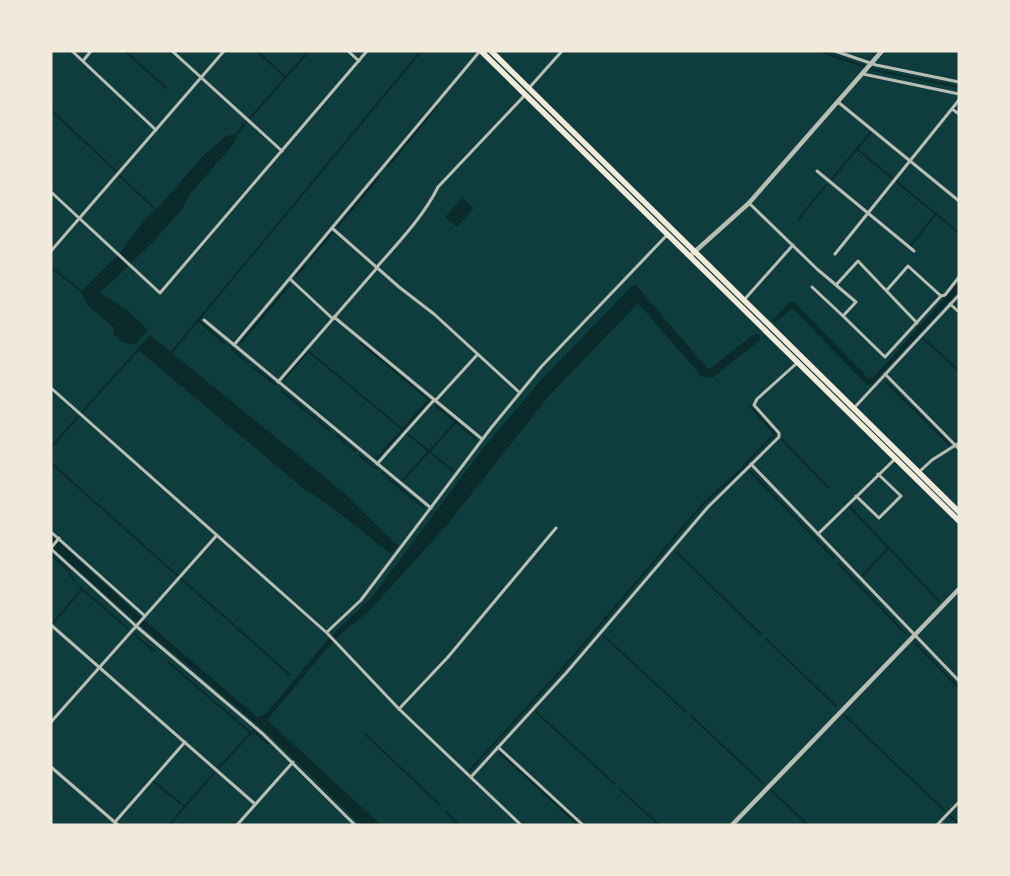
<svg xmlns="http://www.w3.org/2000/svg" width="1010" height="876" viewBox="0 0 1010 876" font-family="'Titillium Web',sans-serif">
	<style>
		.water { fill: #0a2a2b }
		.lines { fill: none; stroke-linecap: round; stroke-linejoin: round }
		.stream { stroke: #0a2a2b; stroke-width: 2 }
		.minor { stroke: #b8beb3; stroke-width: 3 }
		.tertiary { stroke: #b8beb3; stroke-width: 4.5 }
		.primary { stroke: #f1e9da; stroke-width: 5.5 }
	</style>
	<rect width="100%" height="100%" fill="#0f3d3e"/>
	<g class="water">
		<polygon points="234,134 237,137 233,145 189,195 183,208 154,241 100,293 126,309 148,330 135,345 122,342 113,334 113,327 88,306 81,292 120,253 146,218 156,210 202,157 226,136"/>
		<polygon points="462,198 474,208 457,227 445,217"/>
		<polygon points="959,282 959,291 872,384 867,385 792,308 775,323 772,320 790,302 794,302 868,378 873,378"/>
		<polygon points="633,285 636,285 707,368 711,368 754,334 760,335 760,340 712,378 701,376 638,303 549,396 446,526 370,610 335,639 267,720 381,825 361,825 266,732 132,618 51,546 51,535 144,620 257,717 266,714 328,639 372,597 482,450 541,380"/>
		<path d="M 150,335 L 343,492 L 398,546 L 391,554 C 362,532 334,507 303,488 L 137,349 Z"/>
	</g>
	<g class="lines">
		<g class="stream">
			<polyline points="125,51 166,88"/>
			<polyline points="257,51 285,77"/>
			<polyline points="819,51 874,70 959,87"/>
			<polyline points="178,53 179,51"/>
			<polyline points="51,110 116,171"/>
			<polyline points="250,118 309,51"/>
			<polyline points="235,136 246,122"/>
			<polyline points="857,149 892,178"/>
			<polyline points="388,166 437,106"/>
			<polyline points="120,176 156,210"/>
			<polyline points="832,179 871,132"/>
			<polyline points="897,182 959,233"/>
			<polyline points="798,220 826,185"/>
			<polyline points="337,227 379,177"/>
			<polyline points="911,245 935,215"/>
			<polyline points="311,258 332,233"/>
			<polyline points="51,267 84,293"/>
			<polyline points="296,276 306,265"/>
			<polyline points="198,320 224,343"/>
			<polyline points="923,338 959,371"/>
			<polyline points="241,342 290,285"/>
			<polyline points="361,343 429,400 377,458"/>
			<polyline points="232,349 248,363"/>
			<polyline points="171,353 421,51"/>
			<polyline points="253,367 276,385"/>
			<polyline points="284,379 308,351 402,429"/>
			<polyline points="886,382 949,444"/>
			<polyline points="282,391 329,430"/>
			<polyline points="436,406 476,439"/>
			<polyline points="82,412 138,350"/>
			<polyline points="408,434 453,471"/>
			<polyline points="336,435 355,451"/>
			<polyline points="782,440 828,487"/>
			<polyline points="51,447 78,417"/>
			<polyline points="957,451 959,453"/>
			<polyline points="359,455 377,469"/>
			<polyline points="51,463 178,576"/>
			<polyline points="744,465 775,434 749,405"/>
			<polyline points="750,471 834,558"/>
			<polyline points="382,473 423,507"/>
			<polyline points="403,480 456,422"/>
			<polyline points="849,506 939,601"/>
			<polyline points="676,552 761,634"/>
			<polyline points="51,555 65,567 74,580"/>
			<polyline points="839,564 906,634"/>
			<polyline points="863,575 888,548"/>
			<polyline points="180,578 234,625"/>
			<polyline points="80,587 127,628"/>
			<polyline points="53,623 82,589"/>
			<polyline points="236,627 290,675"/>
			<polyline points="134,634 154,651"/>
			<polyline points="604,636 686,712"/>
			<polyline points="766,639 836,706"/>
			<polyline points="916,644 959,688"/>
			<polyline points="168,662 251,733"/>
			<polyline points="537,713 615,784"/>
			<polyline points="691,716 763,783"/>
			<polyline points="845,716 945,811"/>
			<polyline points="365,734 440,805"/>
			<polyline points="500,753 576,823"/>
			<polyline points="219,767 253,731 267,743"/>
			<polyline points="470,770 565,666 704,503 745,466"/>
			<polyline points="154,782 184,806"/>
			<polyline points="620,789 659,825"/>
			<polyline points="772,791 808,825"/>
			<polyline points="446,812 459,825"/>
			<polyline points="950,816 959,824"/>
			<polyline points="169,825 214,773"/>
		</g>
		<g class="minor">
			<polyline points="72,51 156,130"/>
			<polyline points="172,51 282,151"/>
			<polyline points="348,51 359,61"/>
			<polyline points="835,51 876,65 959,82"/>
			<polyline points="83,61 91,51"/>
			<polyline points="863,74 959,94"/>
			<polyline points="529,88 562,51"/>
			<polyline points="838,102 959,201"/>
			<polyline points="952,109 959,114"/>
			<polyline points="817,171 914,251"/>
			<polyline points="51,192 160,293 367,51"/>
			<polyline points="749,203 817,269 856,302 843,316 885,357 941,296 945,295 959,277"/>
			<polyline points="332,228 399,287 434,314 519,392"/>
			<polyline points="51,251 224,51"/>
			<polyline points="835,254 959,100"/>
			<path d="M 376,268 C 397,244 424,216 438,187 L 525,95"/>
			<polyline points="290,279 333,319"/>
			<polyline points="836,285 858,261 917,323"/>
			<polyline points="812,287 843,316"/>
			<polyline points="887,290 908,266 941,296"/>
			<polyline points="744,300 793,245"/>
			<polyline points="950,304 959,312"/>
			<polyline points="334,317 482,439"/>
			<polyline points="204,320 431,508"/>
			<polyline points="234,345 480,51"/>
			<polyline points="885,374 959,449"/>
			<polyline points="278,382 377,268"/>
			<polyline points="51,388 327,633 399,709 521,825"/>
			<polyline points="435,401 477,355"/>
			<polyline points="854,408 959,295"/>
			<polyline points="377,464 434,400"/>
			<polyline points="751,464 959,681"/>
			<polyline points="919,472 932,460 959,443"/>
			<polyline points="856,496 879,518 901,496 878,474"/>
			<polyline points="51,532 145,616"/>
			<polyline points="818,534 895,459"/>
			<polyline points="51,548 59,538"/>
			<polyline points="51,549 136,626 263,734 355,825"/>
			<polyline points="51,625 255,804"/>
			<polyline points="327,632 361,600 491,428 541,367 667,235"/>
			<polyline points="399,709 448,657 556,528"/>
			<polyline points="51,722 217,535"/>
			<polyline points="498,747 583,825"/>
			<polyline points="51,767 118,825"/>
			<polyline points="471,777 567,672 708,507 779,437 779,433 754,405 757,399 797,363"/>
			<polyline points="115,822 185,742"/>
			<polyline points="237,825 293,762"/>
			<polyline points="937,825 959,802"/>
		</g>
		<g class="tertiary">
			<polyline points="690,256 749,203 882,51"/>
			<polyline points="732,825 959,589"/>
		</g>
		<g class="primary">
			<polyline points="481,51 959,521"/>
			<polyline points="491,51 959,512"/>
		</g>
	</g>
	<rect width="1010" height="876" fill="none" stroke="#f1e9da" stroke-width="105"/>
</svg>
